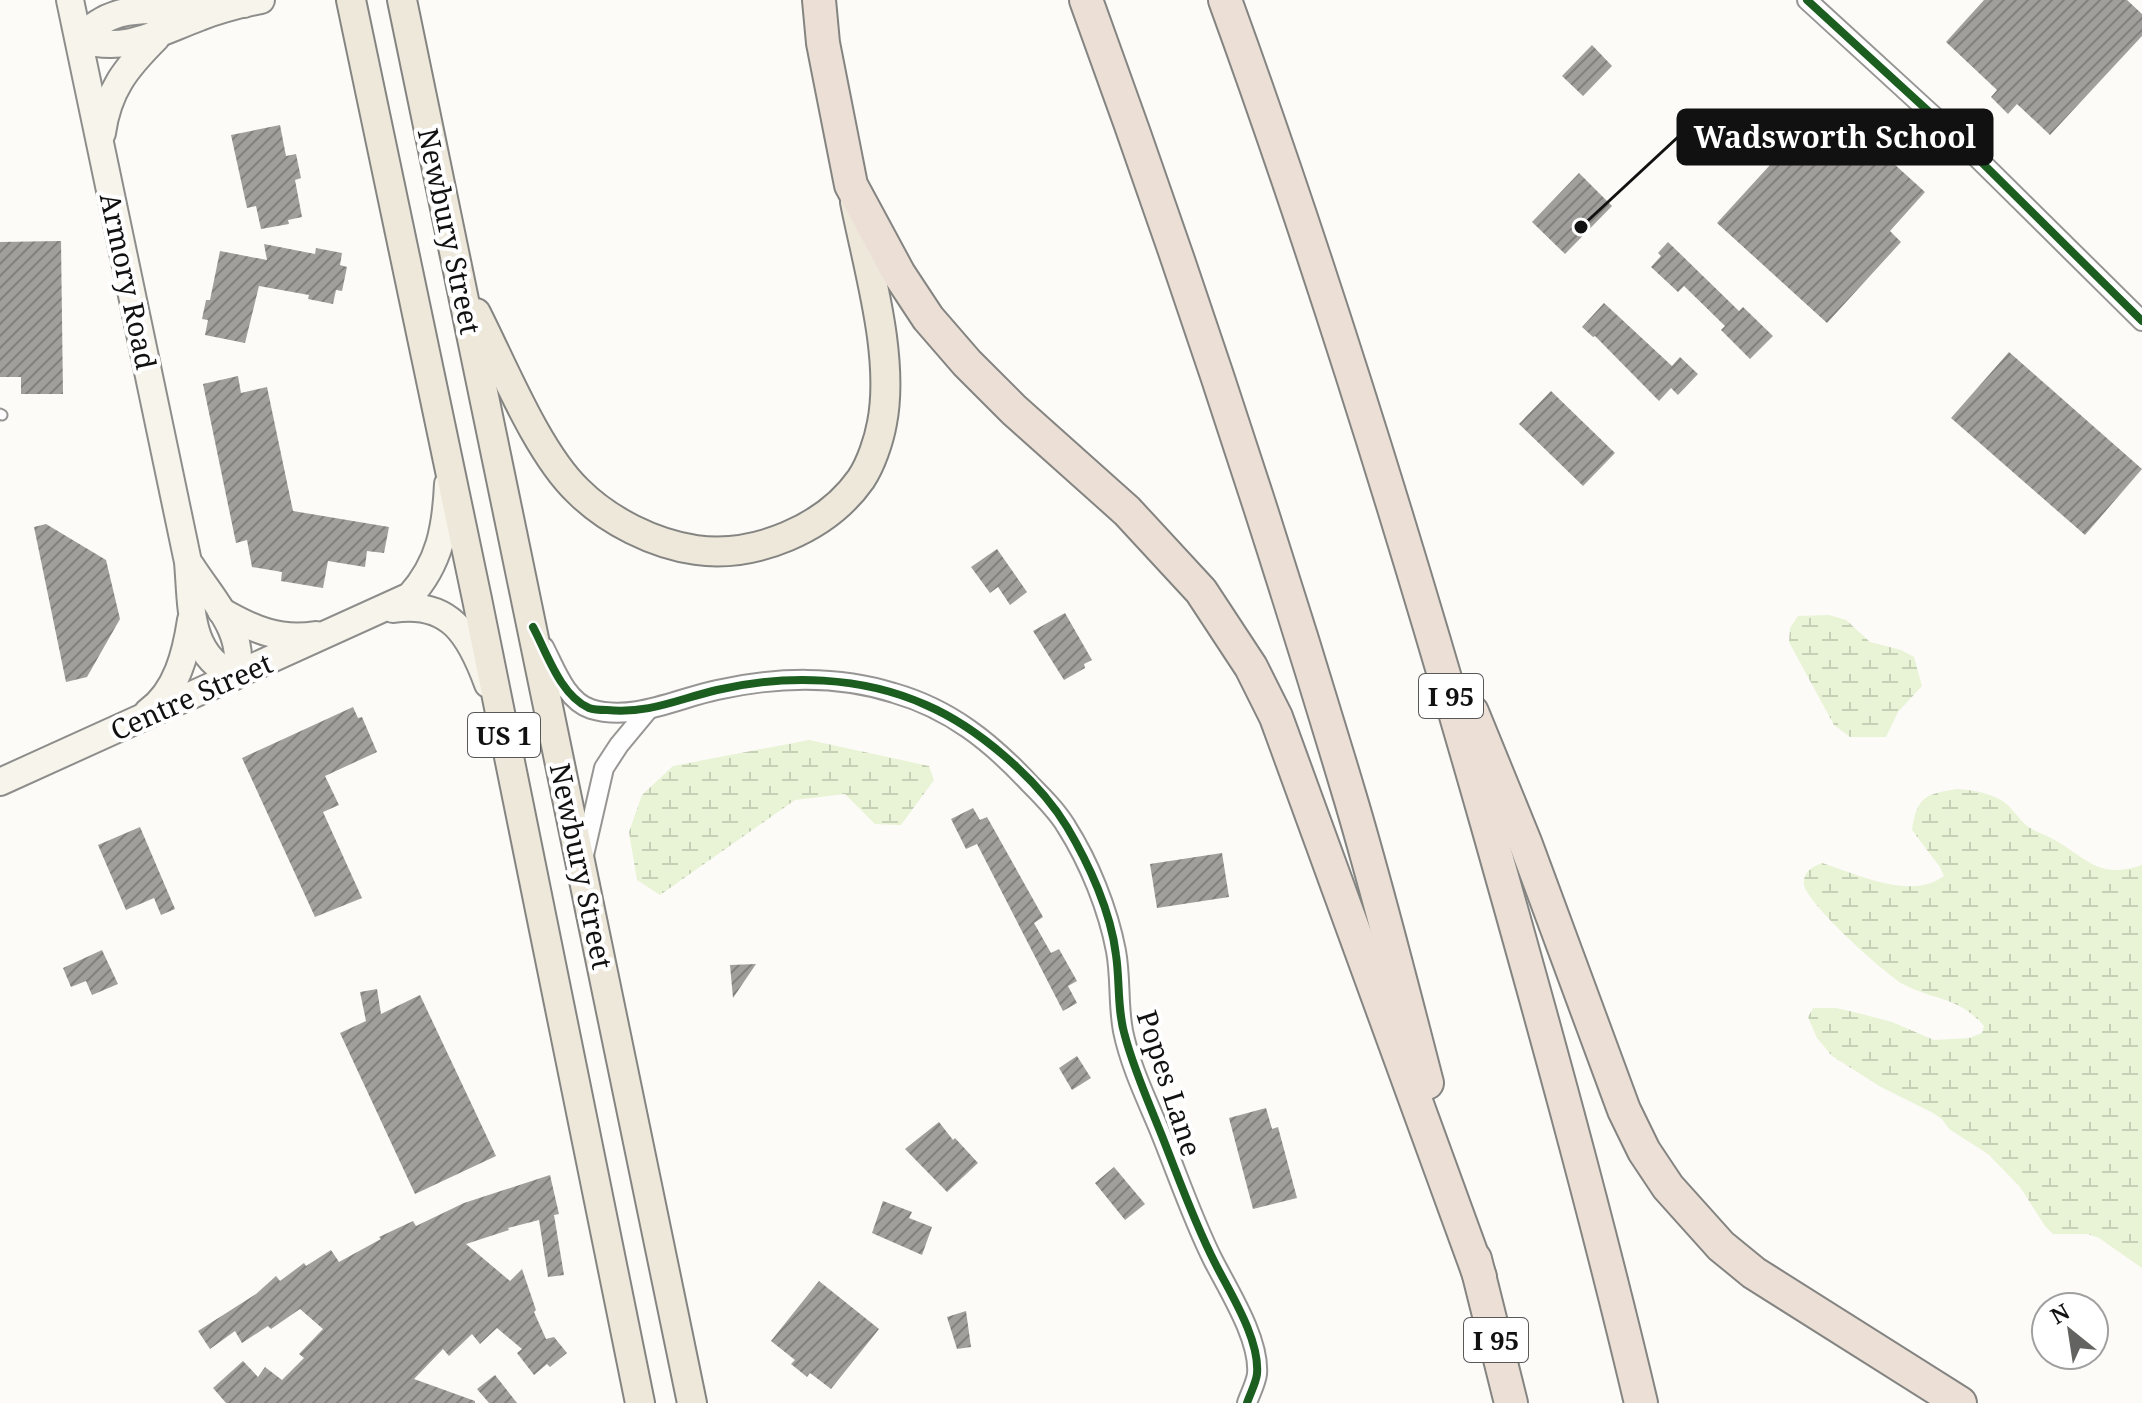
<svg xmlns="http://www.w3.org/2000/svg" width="2142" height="1403" viewBox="0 0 2142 1403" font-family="'Noto Serif',serif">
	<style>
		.wetland { fill: url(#wetland-marsh) }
		.building { fill: url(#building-hatch) }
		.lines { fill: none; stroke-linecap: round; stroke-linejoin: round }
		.lane-casing { stroke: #979695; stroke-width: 13 }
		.street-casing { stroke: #979695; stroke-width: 22 }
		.secondary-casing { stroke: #8d8d8b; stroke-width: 30 }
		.primary-casing { stroke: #848482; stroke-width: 32 }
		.highway-casing { stroke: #848482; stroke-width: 36 }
		.lane { stroke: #fffefe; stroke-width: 9 }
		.street { stroke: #fffefe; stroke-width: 18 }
		.secondary { stroke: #f6f4eb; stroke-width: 26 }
		.primary { stroke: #eee8da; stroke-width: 28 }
		.highway { stroke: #ece0d6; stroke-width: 32 }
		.cycleway-casing { stroke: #fff; stroke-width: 13 }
		.cycleway { stroke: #1b5e20; stroke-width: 8 }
		.labels { text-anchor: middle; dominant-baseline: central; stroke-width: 8; stroke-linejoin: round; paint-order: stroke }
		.shield { fill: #fff; stroke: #585858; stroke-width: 2 }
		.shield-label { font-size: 26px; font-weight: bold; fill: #111 }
		.street-label { font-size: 28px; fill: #111; stroke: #fff }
		.leader { fill: none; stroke: #111; stroke-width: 3 }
		.callout-dot { fill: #111; stroke: #fff; stroke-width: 3 }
		.callout { fill: #111; stroke: #111; stroke-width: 3 }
		.callout-label { font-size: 30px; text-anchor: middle; font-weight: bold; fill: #fff }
	</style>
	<defs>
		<pattern id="wetland-marsh" width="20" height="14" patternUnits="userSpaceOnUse" patternTransform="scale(2)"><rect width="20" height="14" fill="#e8f4d5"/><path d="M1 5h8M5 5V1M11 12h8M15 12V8" fill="none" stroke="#c6d0b6"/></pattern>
		<pattern id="building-hatch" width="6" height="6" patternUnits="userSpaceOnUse" patternTransform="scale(2)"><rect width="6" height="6" fill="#a19f9c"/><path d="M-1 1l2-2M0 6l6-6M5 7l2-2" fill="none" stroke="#82807e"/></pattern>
	</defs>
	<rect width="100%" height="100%" fill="#fcfbf7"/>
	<g class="wetland">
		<polygon points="1829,615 1846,620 1870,642 1901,650 1914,657 1922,686 1898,712 1886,737 1850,737 1834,725 1789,642 1790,628 1798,616"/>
		<polygon points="809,740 929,766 934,780 901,825 875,824 845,794 795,800 660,895 637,880 629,832 642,795 673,766"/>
		<path d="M 1957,789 C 1972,790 1985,792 1999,799 C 2011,805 2016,816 2025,824 C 2032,831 2044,834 2053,839 C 2087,858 2098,880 2142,865 L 2142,1268 L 2099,1238 L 2088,1234 L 2053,1234 L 2045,1226 L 2020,1187 L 1988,1154 L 1949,1129 L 1942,1119 L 1933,1113 L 1881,1087 L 1832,1056 L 1817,1038 L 1808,1017 L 1813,1008 L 1836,1008 L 1858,1013 L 1892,1022 L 1934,1040 L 1969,1038 L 1982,1033 L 1984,1026 C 1958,996 1935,1001 1903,984 C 1885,974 1805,902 1804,884 C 1803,871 1812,867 1822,863 C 1857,874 1911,901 1944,876 L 1940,867 L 1912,830 C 1917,796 1926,794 1957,789 Z"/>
	</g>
	<g class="building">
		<polygon points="1984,0 2127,0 2142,14 2142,36 2050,135 2017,104 2008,114 1991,97 1997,90 1946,42"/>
		<polygon points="1592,45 1612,66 1583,96 1562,76"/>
		<polygon points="1840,115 1925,192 1890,231 1901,242 1827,323 1717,223 1792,141 1806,154"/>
		<polygon points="280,125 286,156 296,154 301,178 295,180 302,217 288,220 289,224 261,229 256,206 247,208 231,135"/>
		<polygon points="1579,173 1612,206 1565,254 1532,222"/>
		<polygon points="61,241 63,394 21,394 21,377 0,377 0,242"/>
		<polygon points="1668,242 1739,311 1743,307 1773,336 1750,359 1721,330 1725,326 1684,286 1678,292 1651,267 1661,256 1658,253"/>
		<polygon points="264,244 315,254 316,248 342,253 340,265 347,267 342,291 336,290 333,304 308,299 309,295 259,286 245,343 205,335 208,320 202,319 206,300 210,300 220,251 267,260"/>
		<polygon points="1604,303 1672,366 1680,357 1698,374 1678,395 1671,388 1659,401 1595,336 1593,337 1582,327"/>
		<polygon points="2009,352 2142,469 2085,535 1951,418"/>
		<polygon points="238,376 241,393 267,387 293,511 389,527 384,553 367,551 365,567 328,561 323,588 281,581 282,572 252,567 247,540 236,543 203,384"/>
		<polygon points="1551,391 1615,453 1583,486 1519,424"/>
		<polygon points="46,524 106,560 120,619 87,677 66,682 34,527"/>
		<polygon points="997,549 1027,592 1010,605 998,587 990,593 971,567"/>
		<polygon points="1065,613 1092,660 1084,664 1085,668 1064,680 1033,631"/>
		<polygon points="353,707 358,718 362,717 377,752 325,776 339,805 323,812 362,898 315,917 242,758"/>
		<polygon points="973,808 980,820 987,817 1043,917 1034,923 1051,953 1059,949 1077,981 1068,986 1077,1003 1063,1011 977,844 966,849 951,819"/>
		<polygon points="140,827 175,909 161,915 154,898 126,910 98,845"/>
		<polygon points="1222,853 1229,897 1157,908 1150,864"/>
		<polygon points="102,950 118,984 92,995 86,981 71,987 63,968"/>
		<polygon points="756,964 733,998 730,965"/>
		<polygon points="377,989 381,1014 420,995 496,1156 415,1194 340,1033 366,1021 360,992"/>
		<polygon points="1077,1056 1091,1078 1072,1090 1059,1068"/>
		<polygon points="1266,1108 1272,1129 1278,1127 1297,1198 1253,1209 1229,1118"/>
		<polygon points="939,1122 953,1140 955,1138 978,1163 947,1192 905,1149"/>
		<polygon points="1114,1167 1145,1204 1125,1220 1095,1183"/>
		<polygon points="550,1175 559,1214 554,1215 564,1275 548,1277 539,1220 508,1228 509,1230 466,1244 510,1281 522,1269 536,1310 534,1312 546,1339 554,1337 567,1353 550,1367 547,1364 534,1375 517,1353 522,1349 497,1328 480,1344 472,1334 449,1356 443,1349 414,1379 475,1401 475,1403 226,1403 213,1388 243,1361 258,1377 265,1367 282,1380 304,1358 299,1354 323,1329 300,1309 271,1329 268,1326 242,1343 235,1331 210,1349 198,1331 256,1294 276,1276 280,1281 304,1263 306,1266 331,1250 339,1262 381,1239 379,1237 413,1221 416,1226 464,1203"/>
		<polygon points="883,1201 912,1212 909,1218 932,1227 922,1255 872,1233"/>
		<polygon points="819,1281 879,1329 831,1389 810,1373 807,1377 791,1364 795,1360 771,1341"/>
		<polygon points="966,1311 971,1347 957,1349 947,1317"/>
		<polygon points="495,1375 517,1403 489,1403 477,1389"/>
	</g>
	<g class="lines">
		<defs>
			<polyline id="lane" points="0,414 2,415"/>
			<g id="street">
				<polyline points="1807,0 1950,131 2142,321"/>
				<path d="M 544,647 C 555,668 566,701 591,709 C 633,722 678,698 717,690 C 775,677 838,675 894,693 C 950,709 991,742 1030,784 C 1043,797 1057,811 1066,826 C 1089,862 1108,909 1116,951 C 1121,978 1118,1005 1123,1031 C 1130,1065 1146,1098 1159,1129 C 1177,1173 1192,1218 1213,1260 C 1229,1291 1260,1340 1257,1374 C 1256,1383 1250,1394 1247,1403"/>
				<polyline points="584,855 604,768 619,745 648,710"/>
			</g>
			<g id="secondary">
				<path d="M 70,0 L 188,562 C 192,606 187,655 235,676"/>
				<path d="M 244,4 C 224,5 203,8 182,9 C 139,11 112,5 79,39 C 126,54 157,33 200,17 C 220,9 241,4 261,0"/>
				<path d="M 102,133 C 108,90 126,68 156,38"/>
				<path d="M 191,566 C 211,598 249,635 235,676"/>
				<path d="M 393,609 C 450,600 470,635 488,684"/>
				<path d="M 221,611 C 252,629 279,641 316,635"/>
				<path d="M 148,712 C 177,691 186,653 191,620"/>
				<path d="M 0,782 L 410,596 C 440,563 446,527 448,484"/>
			</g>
			<g id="primary">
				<polyline points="351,0 477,599 640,1403"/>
				<polyline points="402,0 692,1403"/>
				<path d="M 476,313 C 503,366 537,452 578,491 C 608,521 654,544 696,550 C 755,558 826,529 861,479 C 871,464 879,440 882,423 C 895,357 868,268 855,202"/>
			</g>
			<g id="highway">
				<polyline points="819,0 823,43 851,185 899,274 928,318 967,363 1014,410 1127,511 1201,591 1251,667 1276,717 1480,1277"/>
				<path d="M 1086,0 C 1182,263 1270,529 1350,797 C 1378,891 1402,987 1427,1083"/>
				<path d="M 1225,0 C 1324,272 1409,549 1488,827 C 1542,1018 1595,1209 1641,1403"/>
				<polyline points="1472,712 1525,842 1624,1110 1644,1151 1668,1187 1721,1246 1754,1273 1960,1403"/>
				<polyline points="1475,1259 1511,1403"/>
			</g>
		</defs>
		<use href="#lane" class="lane-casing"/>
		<use href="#street" class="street-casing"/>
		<use href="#secondary" class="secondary-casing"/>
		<use href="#primary" class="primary-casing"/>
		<use href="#highway" class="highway-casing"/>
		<use href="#lane" class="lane"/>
		<use href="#street" class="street"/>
		<use href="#secondary" class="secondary"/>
		<use href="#primary" class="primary"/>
		<use href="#highway" class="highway"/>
		<defs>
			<g id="cycleway">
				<polyline points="1807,0 1950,131 2142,321"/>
				<path d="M 533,627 C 547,653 560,695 589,708 C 594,710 602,710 607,710 C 650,714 678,699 717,690 C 786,674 862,676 926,705 C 977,727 1038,779 1067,827 C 1089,864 1111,912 1116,955 C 1120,982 1117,1010 1125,1036 C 1134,1070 1149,1103 1162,1136 C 1179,1179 1194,1222 1215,1263 C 1230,1293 1260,1339 1257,1374 C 1256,1383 1250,1394 1247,1403"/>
			</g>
		</defs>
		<use href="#cycleway" class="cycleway-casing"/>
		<use href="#cycleway" class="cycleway"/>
	</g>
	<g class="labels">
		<g class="shield">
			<rect x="1419" y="674" width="64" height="44" rx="6"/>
			<rect x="468" y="713" width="72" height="44" rx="6"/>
			<rect x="1464" y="1318" width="64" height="44" rx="6"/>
		</g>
		<g class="shield-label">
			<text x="1451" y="696">I 95</text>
			<text x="504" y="735">US 1</text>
			<text x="1496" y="1340">I 95</text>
		</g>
		<g class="street-label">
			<text transform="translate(450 231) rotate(78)">Newbury Street</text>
			<text transform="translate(129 281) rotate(78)">Armory Road</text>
			<text transform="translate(191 696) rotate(-24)">Centre Street</text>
			<text transform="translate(582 866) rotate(78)">Newbury Street</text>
			<text transform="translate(1170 1083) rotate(72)">Popes Lane</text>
		</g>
	</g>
	<path class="leader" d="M1581 227L1678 137"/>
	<circle class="callout-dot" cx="1581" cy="227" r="8"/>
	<rect class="callout" x="1678" y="110" width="314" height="54" rx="8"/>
	<g class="callout-label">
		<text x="1835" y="148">Wadsworth School</text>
	</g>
	<g transform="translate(2070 1331) rotate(330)"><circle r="38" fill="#ffffff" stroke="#a0a0a0" stroke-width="2"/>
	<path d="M0-6L14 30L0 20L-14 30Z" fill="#636362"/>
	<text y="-12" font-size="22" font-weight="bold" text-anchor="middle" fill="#111111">N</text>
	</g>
</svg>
